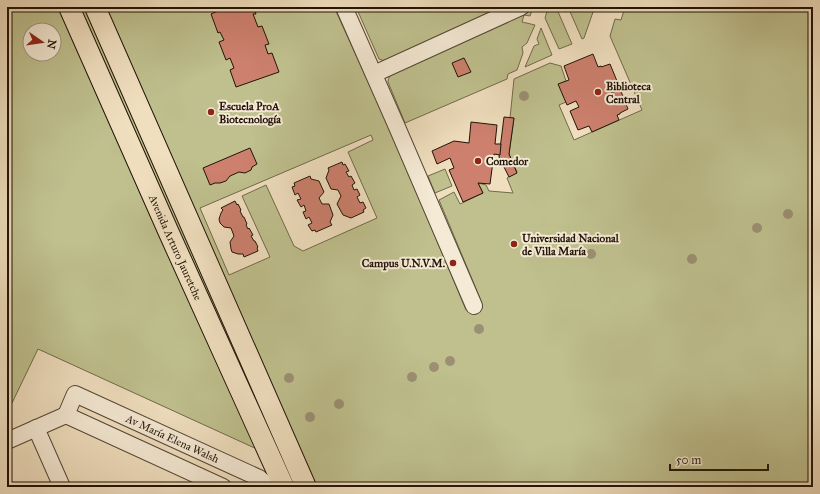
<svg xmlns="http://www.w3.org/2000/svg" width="820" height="494" viewBox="0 0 820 494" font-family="'IM FELL Great Primer',serif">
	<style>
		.green { fill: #bfc08e; stroke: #706a4a; fill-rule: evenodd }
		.building { fill: #cd806e; stroke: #201307 }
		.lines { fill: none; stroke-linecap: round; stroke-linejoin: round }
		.minor-casing { stroke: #544635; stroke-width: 18 }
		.major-casing { stroke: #201307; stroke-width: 22 }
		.minor { stroke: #f5ead5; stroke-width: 16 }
		.major { stroke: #f0dfbf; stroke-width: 20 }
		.tree { fill: #9c9074 }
		.poi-dot { fill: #8f2418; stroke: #f5ead5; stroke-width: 1.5 }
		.labels { text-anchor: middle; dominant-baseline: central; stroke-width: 4; stroke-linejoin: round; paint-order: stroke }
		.poi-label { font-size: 11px; font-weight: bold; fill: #201307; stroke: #f5ead5; text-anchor: start }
		.street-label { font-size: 11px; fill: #201307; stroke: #f5ead5 }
	</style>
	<rect width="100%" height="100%" fill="#f0dfbf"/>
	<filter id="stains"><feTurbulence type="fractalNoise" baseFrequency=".005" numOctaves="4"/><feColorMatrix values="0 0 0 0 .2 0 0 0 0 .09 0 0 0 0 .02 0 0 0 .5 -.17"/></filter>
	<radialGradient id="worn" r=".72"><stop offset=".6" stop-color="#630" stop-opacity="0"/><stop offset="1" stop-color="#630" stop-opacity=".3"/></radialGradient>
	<g class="green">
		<path d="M 7,7 L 62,7 L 259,450 L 38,349 L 12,403 L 7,401 ZM 30,30 L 54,30 L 54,54 L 30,54 Z"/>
		<polygon points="78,7 88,7 298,487 289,487"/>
		<path d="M 103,7 L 334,7 L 395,141 L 466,310 L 482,303 L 439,200 L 454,192 L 460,204 L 483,193 L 478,183 L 486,185 L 489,191 L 513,193 L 507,178 L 517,172 L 509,154 L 514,118 L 510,118 L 514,79 L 550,63 L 561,66 L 566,81 L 559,84 L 566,102 L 559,105 L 574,140 L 642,110 L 610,36 L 615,19 L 621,20 L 625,7 L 813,7 L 813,487 L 314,487 ZM 371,135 L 373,140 L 348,152 L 377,218 L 303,251 L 294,246 L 266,185 L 242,196 L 270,257 L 229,275 L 200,208 Z"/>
		<polygon points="356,7 507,7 385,61 379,59"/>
		<polygon points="551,7 556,7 572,44 559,49 545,18 548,8"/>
		<polygon points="568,7 578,7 593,12 584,38 582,39"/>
		<path d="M 532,10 L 530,16 L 524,15 L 522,22 L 535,25 L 527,43 L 522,47 L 523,53 L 517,70 L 508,74 L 507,79 L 405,123 L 388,82 C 388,76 392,74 396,71 Z"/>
		<polygon points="541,28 552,55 525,67 534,46 539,44 537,39"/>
		<polygon points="445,169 452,186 435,193 428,176"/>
	</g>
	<g class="building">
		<polygon points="216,7 253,7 256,14 253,14 258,27 262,26 269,44 265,45 268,54 272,53 279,72 236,87 230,70 234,68 230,58 226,60 219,42 224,40 220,32 218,33 211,14 218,11"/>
		<polygon points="593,54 598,67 601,66 601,67 610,64 617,81 608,85 612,93 620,89 628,109 620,113 620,114 617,115 619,120 592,132 589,126 578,130 570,111 579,107 576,101 567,105 558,84 569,80 564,66"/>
		<polygon points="464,58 471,72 458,77 452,63"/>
		<polygon points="504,117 514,118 509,154 517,173 509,177 499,157"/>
		<polygon points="471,122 497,125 495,144 501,144 500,155 494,154 490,184 478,183 483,193 463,202 449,170 454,168 450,158 437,164 432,151 454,141 469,143"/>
		<polygon points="250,148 257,164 252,167 251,170 245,173 239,172 230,176 226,181 220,183 215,183 210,185 203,168"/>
		<polygon points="342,162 343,165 345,164 349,171 346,172 349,177 351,176 355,183 352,185 354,190 357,189 360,195 357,197 360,203 363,202 366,208 363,210 364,212 351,218 343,215 337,204 341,196 338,190 331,189 326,178 329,170 328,168"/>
		<polygon points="310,176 311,179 319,181 324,192 319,198 322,204 329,204 333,215 330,222 332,225 316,232 315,230 312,231 308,225 312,223 309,217 306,219 303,212 306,211 304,205 301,207 297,200 301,199 298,193 295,195 292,187 295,186 294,183"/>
		<polygon points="235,201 237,205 238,204 241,210 240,211 243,217 244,217 247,224 246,225 248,229 249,228 253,235 251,236 254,241 255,241 258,247 257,248 258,251 244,257 243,254 238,254 232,252 231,249 230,242 234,236 231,228 224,227 220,223 219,219 221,213 223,210 221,208"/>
	</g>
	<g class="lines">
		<defs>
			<g id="minor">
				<polyline points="344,7 397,127 474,306"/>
				<polyline points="374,74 521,7"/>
				<path id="s1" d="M 66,415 L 75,394 L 259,478 L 269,487"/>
				<polyline points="66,415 223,487"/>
				<polyline points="36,428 62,487"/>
				<polyline points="7,441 66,415"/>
			</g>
			<g id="major">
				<path id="s2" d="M 69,7 L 169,233 L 284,487"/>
				<polyline points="95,7 306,487"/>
			</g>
		</defs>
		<use href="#minor" class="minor-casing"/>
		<use href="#major" class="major-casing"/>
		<use href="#minor" class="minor"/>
		<use href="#major" class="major"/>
	</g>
	<g class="tree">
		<circle cx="524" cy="96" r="5"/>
		<circle cx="788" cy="214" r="5"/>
		<circle cx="757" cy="228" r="5"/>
		<circle cx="591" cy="254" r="5"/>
		<circle cx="692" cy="259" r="5"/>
		<circle cx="479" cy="329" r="5"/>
		<circle cx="450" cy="361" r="5"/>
		<circle cx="434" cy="367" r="5"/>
		<circle cx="412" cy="377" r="5"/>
		<circle cx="289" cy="378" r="5"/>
		<circle cx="339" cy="404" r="5"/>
		<circle cx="310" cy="417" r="5"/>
	</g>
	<g class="poi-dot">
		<circle cx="598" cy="92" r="4"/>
		<circle cx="211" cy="112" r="4"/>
		<circle cx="478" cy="161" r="4"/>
		<circle cx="514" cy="244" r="4"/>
		<circle cx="453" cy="263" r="4"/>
	</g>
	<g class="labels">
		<g class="poi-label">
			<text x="606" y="86">Biblioteca<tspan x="606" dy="13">Central</tspan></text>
			<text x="219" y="106">Escuela ProA<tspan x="219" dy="13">Biotecnología</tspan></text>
			<text x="486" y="161">Comedor</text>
			<text x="522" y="238">Universidad Nacional<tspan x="522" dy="13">de Villa María</tspan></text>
			<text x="445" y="263" text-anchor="end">Campus U.N.V.M.</text>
		</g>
		<g class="street-label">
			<text stroke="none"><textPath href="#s2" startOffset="263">Avenida Arturo Jauretche</textPath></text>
			<text stroke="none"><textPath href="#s1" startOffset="130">Av María Elena Walsh</textPath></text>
		</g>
	</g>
	<rect width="820" height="494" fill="none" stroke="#f0dfbf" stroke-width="24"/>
	<rect x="8" y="8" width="804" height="478" fill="none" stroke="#201307" stroke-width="2"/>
	<rect x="12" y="12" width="796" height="470" fill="none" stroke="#201307"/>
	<g transform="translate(42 42) rotate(103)"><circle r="19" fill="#f5ead5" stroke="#a09483"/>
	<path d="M0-3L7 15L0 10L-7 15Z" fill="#8f2418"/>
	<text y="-6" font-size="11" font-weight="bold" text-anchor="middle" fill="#201307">N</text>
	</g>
	<path d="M670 464v6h98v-6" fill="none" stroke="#201307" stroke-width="2"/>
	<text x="676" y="464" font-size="12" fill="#201307" stroke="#f5ead5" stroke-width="3" paint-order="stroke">50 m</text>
	<rect width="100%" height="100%" filter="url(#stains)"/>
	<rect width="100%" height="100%" fill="url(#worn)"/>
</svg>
